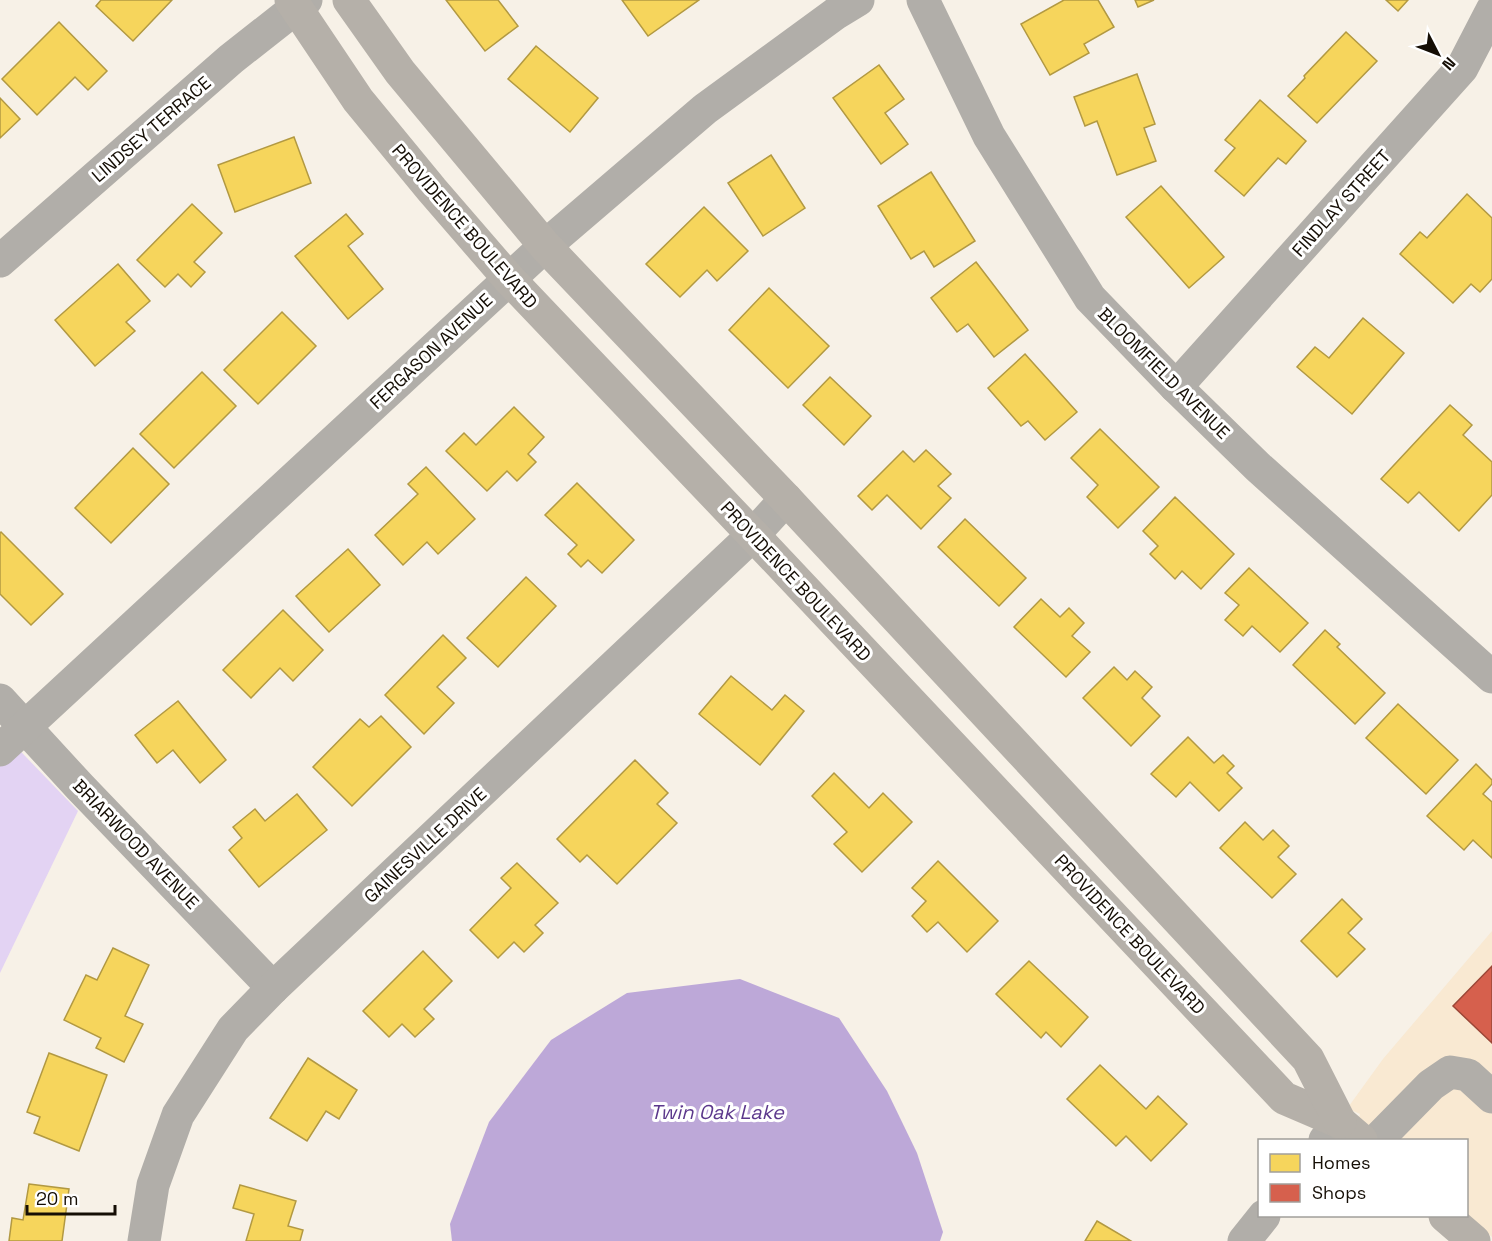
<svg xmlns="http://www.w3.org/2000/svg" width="1492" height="1241" viewBox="0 0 1492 1241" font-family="'Space Grotesk',sans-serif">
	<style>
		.built { fill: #f9e9d2 }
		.green { fill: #e3d3f3 }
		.water { fill: #bda8d8 }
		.homes { fill: #f6d55c; stroke: #b29942; stroke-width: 1.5 }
		.shops { fill: #d6604d; stroke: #9c4737; stroke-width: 1.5 }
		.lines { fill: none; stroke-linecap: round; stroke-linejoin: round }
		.minor { stroke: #b1aea9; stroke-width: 33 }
		.major { stroke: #b5b0a9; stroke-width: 33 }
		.labels { text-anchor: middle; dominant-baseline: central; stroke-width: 6; stroke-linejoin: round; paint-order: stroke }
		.street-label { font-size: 18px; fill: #150e05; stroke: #fff }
		.water-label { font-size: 20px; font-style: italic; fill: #5c388c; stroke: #fff }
	</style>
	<rect width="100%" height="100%" fill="#f7f1e7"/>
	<polygon class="built" points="1492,931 1492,1237 1467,1215 1466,1140 1383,1140 1359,1118 1360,1114 1351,1110 1349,1106 1383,1059"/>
	<polygon class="green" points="0,730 78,811 0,973"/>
	<polygon class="water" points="740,979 839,1018 887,1091 917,1153 943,1232 940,1241 452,1241 450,1224 489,1122 551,1040 627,993"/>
	<g class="homes">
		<polygon points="101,0 172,0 133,41 96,6"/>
		<polygon points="446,0 498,0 518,26 485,51"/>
		<polygon points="622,0 699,0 648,36"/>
		<polygon points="1064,0 1098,0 1114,27 1084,44 1089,53 1050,75 1021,24"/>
		<polygon points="1135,0 1154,0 1138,7"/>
		<polygon points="1386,0 1408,0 1398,11"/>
		<polygon points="59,22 107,71 88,90 75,77 37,115 2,79"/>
		<polygon points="1346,32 1377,61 1317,123 1288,96 1305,78 1304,76"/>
		<polygon points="536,46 598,98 570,132 508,79"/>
		<polygon points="879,65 904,99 885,113 908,144 881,164 833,98"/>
		<polygon points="1137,74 1155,124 1144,128 1156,161 1117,175 1097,121 1085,126 1074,97"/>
		<polygon points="0,98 20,119 0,138"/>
		<polygon points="1260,100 1306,141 1286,164 1278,158 1244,196 1215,171 1235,148 1225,140"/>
		<polygon points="294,137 311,183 235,212 218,165"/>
		<polygon points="771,155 805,208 763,236 728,183"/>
		<polygon points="931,172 975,241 934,267 924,251 911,259 878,206"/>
		<polygon points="1161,186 1224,257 1189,288 1126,217"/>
		<polygon points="1467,194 1492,218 1492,279 1480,292 1471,284 1453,303 1400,254 1420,232 1427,238"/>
		<polygon points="192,204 222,233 194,262 205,272 191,287 178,274 165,287 137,260"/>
		<polygon points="704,207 748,251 717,281 707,270 680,297 646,264"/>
		<polygon points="346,214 363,234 348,246 383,289 348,319 295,256"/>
		<polygon points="976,262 1028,330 994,357 968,324 957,332 931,298"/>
		<polygon points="118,264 150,301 126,322 135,331 95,366 55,320"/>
		<polygon points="769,288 829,346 788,388 729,330"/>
		<polygon points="282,312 316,346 258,404 224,370"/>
		<polygon points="1363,318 1404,353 1352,414 1297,367 1315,347 1329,358"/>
		<polygon points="1025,354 1077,412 1045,440 1028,421 1021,426 988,388"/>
		<polygon points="202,372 236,406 174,468 140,434"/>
		<polygon points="830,377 871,416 844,445 803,405"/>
		<polygon points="1450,405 1472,425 1463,435 1492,462 1492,495 1459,531 1419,492 1408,503 1381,479"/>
		<polygon points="514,407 544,437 528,454 536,462 517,481 507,471 487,491 446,451 464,433 476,445"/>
		<polygon points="1100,429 1159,487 1118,528 1087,497 1098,485 1071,458"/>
		<polygon points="133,448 169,484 111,543 75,508"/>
		<polygon points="926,450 951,474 938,486 951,498 921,529 887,495 872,510 858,496 903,451 914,462"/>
		<polygon points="426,467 475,519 438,554 427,542 403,565 375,535 418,494 408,484"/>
		<polygon points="577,483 634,540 602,573 588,560 581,567 568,554 577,545 545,515"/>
		<polygon points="1175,497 1234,554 1201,589 1182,571 1175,579 1150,554 1158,546 1143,531"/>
		<polygon points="965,519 1026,578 999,606 938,547"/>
		<polygon points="1,532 63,594 31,625 0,594 0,533"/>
		<polygon points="348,549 380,585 329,632 296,596"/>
		<polygon points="1249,568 1308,623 1280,652 1252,626 1243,636 1225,620 1239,605 1225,593"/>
		<polygon points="526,577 556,606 498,667 467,638"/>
		<polygon points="1041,599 1060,617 1069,608 1084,623 1072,636 1090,652 1066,677 1014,627"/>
		<polygon points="283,610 323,650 293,681 280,668 251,698 223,670"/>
		<polygon points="1325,630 1340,644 1337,647 1385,693 1355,724 1293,665"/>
		<polygon points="443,635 466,658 437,687 454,703 424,734 385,695"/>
		<polygon points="1114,667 1127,680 1135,671 1152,687 1142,698 1160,716 1131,746 1083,698"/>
		<polygon points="731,676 772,710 785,695 804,711 760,765 699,714"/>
		<polygon points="178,701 226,760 200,783 173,750 157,763 135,735"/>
		<polygon points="1398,704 1458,760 1426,794 1366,738"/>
		<polygon points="381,716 411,747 352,806 313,767 360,719 369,727"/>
		<polygon points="1188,737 1214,763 1223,755 1234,766 1227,773 1242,788 1219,811 1190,782 1176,797 1151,774"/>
		<polygon points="635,760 668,793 657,804 677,823 617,884 587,855 580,862 557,839"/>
		<polygon points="1476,764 1492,780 1492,784 1483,794 1492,802 1492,858 1473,840 1464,850 1427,816"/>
		<polygon points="834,773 869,808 883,793 912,822 862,872 834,844 847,832 812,796"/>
		<polygon points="297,794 327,830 259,887 229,850 242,838 233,827 255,809 265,821"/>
		<polygon points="1245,822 1263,840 1273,830 1289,846 1278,857 1296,874 1272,898 1220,848"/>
		<polygon points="938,861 998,921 967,952 938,922 927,932 912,916 926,901 912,888"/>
		<polygon points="517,863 558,903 535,925 543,933 524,952 514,942 498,958 470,930 511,888 501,878"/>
		<polygon points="1342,899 1362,919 1348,933 1365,949 1337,977 1301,941"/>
		<polygon points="113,948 149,965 125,1016 143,1024 124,1062 96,1048 101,1038 64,1020 86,975 97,980"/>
		<polygon points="423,951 452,981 424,1009 434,1019 415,1037 402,1024 389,1037 363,1011"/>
		<polygon points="1029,961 1088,1017 1061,1047 1046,1032 1041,1038 996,994"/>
		<polygon points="49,1053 107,1075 79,1151 34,1133 40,1117 27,1112"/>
		<polygon points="308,1058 357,1090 339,1119 326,1111 307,1141 270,1118"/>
		<polygon points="1100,1065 1146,1109 1158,1096 1187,1124 1151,1161 1126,1136 1116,1146 1067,1099"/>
		<polygon points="29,1184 69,1189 62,1241 9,1241 12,1218 23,1220"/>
		<polygon points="240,1185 296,1201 288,1226 303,1230 300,1241 246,1241 254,1214 233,1208"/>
		<polygon points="1097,1221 1131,1241 1085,1241"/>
	</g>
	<polygon class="shops" points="1492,966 1492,1043 1453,1006"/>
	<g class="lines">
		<g class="minor">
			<polyline points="923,0 989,136 1090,298 1176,387 1258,467 1492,677"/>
			<polyline points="0,261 231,59 306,0"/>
			<polyline points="1176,387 1462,68 1492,10"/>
			<polyline points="0,700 80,787 273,988"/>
			<polyline points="0,750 545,246 705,109 835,14 858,0"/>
			<polyline points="1325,1140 1340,1122"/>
			<polyline points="1377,1140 1431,1085 1450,1072 1468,1075 1492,1097"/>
			<polyline points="144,1241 153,1185 178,1115 233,1029 273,988 753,535 786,499"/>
			<polyline points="1244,1241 1264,1216"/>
		</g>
		<g class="major">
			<polyline points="291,0 358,100 432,190 509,279 753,535 1284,1098 1340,1122 1361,1140"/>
			<polyline points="349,0 400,72 545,246 786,499 1308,1059 1340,1122"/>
			<polyline points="1445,1216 1474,1241"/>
		</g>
	</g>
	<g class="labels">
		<g class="street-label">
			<text transform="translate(151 129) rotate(-41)">LINDSEY TERRACE</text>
			<text transform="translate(1341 203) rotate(-48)">FINDLAY STREET</text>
			<text transform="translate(465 226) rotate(49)">PROVIDENCE BOULEVARD</text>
			<text transform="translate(431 351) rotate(-43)">FERGASON AVENUE</text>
			<text transform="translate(1164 373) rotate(45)">BLOOMFIELD AVENUE</text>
			<text transform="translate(796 581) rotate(47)">PROVIDENCE BOULEVARD</text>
			<text transform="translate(136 844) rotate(46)">BRIARWOOD AVENUE</text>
			<text transform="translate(425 845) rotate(-43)">GAINESVILLE DRIVE</text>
			<text transform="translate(1130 934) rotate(47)">PROVIDENCE BOULEVARD</text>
		</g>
		<g class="water-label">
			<text x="717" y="1112">Twin Oak Lake</text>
		</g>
	</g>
	<rect x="1258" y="1139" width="210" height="78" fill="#ffffff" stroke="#a19f9b" stroke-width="1.5"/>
	<rect x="1270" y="1154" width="30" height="18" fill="#f6d55c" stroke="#a19f9b" stroke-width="1.5"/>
	<text x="1312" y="1169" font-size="18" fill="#150e05">Homes</text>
	<rect x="1270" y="1184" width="30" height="18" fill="#d6604d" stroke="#a19f9b" stroke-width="1.5"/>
	<text x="1312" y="1199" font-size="18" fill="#150e05">Shops</text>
	<g transform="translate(1438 54) rotate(132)" stroke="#ffffff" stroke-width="4.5" paint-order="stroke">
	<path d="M0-4.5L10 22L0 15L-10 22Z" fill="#150e05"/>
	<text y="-9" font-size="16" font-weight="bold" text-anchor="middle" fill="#150e05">N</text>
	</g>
	<path d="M27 1205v9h88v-9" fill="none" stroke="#150e05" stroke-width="3"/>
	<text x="36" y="1205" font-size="18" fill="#150e05" stroke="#ffffff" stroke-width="4.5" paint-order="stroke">20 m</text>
</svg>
